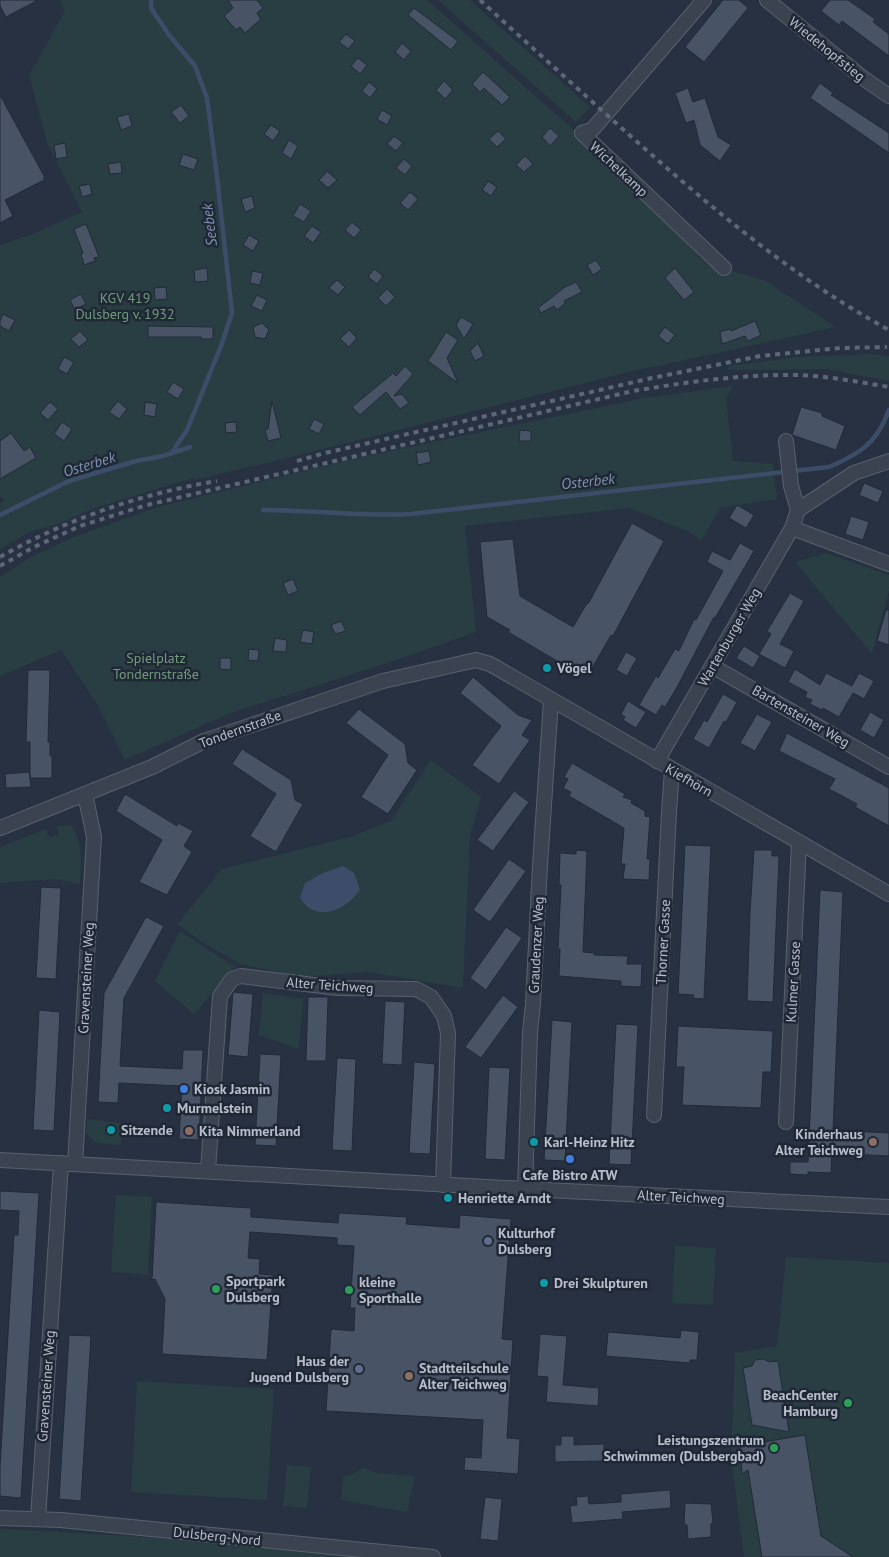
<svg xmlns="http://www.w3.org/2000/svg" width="889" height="1557" viewBox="0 0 889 1557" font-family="'PT Sans',sans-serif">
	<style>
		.green { fill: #293e42 }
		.water { fill: #3d4d69 }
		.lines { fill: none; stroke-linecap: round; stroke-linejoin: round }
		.stream { stroke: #3d4d69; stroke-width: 4.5 }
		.building { fill: #485365; stroke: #222a38 }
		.minor-casing { stroke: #59616e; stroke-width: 16 }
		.minor { stroke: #3b4351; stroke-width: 14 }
		.rail { stroke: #5d6778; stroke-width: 4; stroke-dasharray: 5 5; stroke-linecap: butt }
		.culture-dot { fill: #0f9aa8; stroke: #202836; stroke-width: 2 }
		.shop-dot { fill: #3f7fe0; stroke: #202836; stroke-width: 2 }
		.education-dot { fill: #8d6e63; stroke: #202836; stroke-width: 2 }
		.service-dot { fill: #5c6f8a; stroke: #202836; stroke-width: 2 }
		.leisure-dot { fill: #2e9e5b; stroke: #202836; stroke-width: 2 }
		.labels { text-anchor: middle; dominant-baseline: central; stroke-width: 5; stroke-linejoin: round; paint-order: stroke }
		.street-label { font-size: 14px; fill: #b8becb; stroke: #202836 }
		.park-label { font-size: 14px; fill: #709b7c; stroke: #202836 }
		.poi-label { font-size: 14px; font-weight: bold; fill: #b8becb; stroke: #202836; text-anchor: start }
		.water-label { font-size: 15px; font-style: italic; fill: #8093b2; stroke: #202836 }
	</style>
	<rect width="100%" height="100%" fill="#273141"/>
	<g class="green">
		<polygon points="59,0 427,0 584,139 706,264 764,280 836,327 625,373 284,459 194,480 193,478 95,508 52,526 30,532 0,549 0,503 5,501 0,495 0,245 33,234 82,212 47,142 29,75 65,11"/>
		<polygon points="438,0 470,0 590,107 576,122"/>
		<polygon points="870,354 889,356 889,381 827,369 727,370 729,366 798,357"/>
		<polygon points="733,386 726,398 733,461 773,464 777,499 720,508 701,541 690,532 629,508 465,526 476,632 396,660 228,714 125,760 97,704 61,650 0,676 0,577 31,557 71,538 158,507 352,459 644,398"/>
		<polygon points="826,553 889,575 889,590 872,654 795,562"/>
		<polygon points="431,760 481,797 470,836 463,988 368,972 301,977 240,964 202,942 177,924 222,869 350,837 391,821"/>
		<path d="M 71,825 C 84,846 81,861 80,884 L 56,879 L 0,883 L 0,847 L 46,829 L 49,837 L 59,835 L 57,826 Z"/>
		<polygon points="180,931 235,967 194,1014 155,981"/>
		<polygon points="263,993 303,999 299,1049 259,1035"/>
		<polygon points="87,1119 122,1123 121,1145 98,1143 94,1141 86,1133"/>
		<polygon points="116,1195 152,1197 148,1275 111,1272"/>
		<polygon points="675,1246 716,1248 713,1305 672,1303"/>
		<polygon points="786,1257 889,1263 889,1557 744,1557 731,1456 735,1353 777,1346"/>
		<polygon points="137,1381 274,1389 267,1500 131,1492"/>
		<polygon points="287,1465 311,1467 307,1508 283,1506"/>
		<polygon points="363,1468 378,1473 415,1476 407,1512 341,1500 343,1476 353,1474"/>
		<path d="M 0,1529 C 125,1534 249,1545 374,1557 L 0,1557 Z"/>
	</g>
	<path class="water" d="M 343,866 L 354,873 L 360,890 C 345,910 317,924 300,898 L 305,883 L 323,873 Z"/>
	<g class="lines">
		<g class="stream">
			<polyline points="151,0 151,8 169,35 195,66 207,98 217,177 232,313 221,346 187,430 173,451"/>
			<path d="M 263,510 C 312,510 361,517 411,514 L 829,467 C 861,453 877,443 889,410"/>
			<polyline points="0,515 69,481 136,461 163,456 190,447"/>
		</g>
	</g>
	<g class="building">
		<polygon points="0,0 38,0 6,17 0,6"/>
		<polygon points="228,0 257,0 263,8 257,13 261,19 245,33 240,27 236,30 224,16 233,8"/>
		<polygon points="723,0 739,0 748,8 704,62 685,47"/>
		<polygon points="830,0 848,0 875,19 873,22 889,34 889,56 842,21 839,25 821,11"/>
		<polygon points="414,8 458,41 451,50 408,15"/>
		<polygon points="346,34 355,41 348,49 339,42"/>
		<polygon points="402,43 411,51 404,60 395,52"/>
		<polygon points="358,58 367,65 360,74 351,66"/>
		<polygon points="483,72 510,97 502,105 484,88 480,92 472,84"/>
		<polygon points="444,81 453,90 445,99 436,90"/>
		<polygon points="369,82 377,89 370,98 362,91"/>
		<polygon points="820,83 833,93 831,95 889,133 889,153 810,98"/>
		<polygon points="688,88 693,102 705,98 718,137 731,145 720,161 700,145 694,120 686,123 675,93"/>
		<polygon points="0,95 44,176 44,180 5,200 13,216 0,223"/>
		<polygon points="181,105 189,116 180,123 171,112"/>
		<polygon points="382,110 392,116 387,125 377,119"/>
		<polygon points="129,114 132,126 121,130 117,117"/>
		<polygon points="271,125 280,131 273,141 264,134"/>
		<polygon points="550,128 559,136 550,146 542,137"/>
		<polygon points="498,131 506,139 497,147 489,139"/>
		<polygon points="394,136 403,143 396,151 387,144"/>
		<polygon points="289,140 298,146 291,159 282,153"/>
		<polygon points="65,143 67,157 56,159 54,145"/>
		<polygon points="183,154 198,159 194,170 179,165"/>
		<polygon points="525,156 533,164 524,172 516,165"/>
		<polygon points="404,159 412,166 405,175 396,168"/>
		<polygon points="121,162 122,173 110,174 108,164"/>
		<polygon points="327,171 337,180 328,188 319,180"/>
		<polygon points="488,181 497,187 491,196 482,190"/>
		<polygon points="90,184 92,194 82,197 79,186"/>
		<polygon points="410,192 418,199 408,210 400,203"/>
		<polygon points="252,196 255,208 245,212 241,199"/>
		<polygon points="300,204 311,211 304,222 293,216"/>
		<polygon points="352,222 361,230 354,238 345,230"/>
		<polygon points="86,224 99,257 94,258 95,261 84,265 81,254 83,253 74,229"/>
		<polygon points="312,226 321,232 313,243 304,236"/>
		<polygon points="249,235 259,241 253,251 243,245"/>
		<polygon points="596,260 602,269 593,275 587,265"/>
		<polygon points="207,268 208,281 195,282 194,270"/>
		<polygon points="675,268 694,292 684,300 665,278"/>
		<polygon points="374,269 383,276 377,284 368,277"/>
		<polygon points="252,271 263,273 260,285 250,283"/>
		<polygon points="337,280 345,287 338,295 329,288"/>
		<polygon points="576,282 582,292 564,301 565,303 557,310 554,306 541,313 538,308 565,287"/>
		<polygon points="166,287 167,299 155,300 154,288"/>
		<polygon points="387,289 395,297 386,306 378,298"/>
		<polygon points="81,294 86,304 75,310 70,300"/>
		<polygon points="257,295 267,300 262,311 251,306"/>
		<polygon points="3,314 15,320 9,331 0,326 0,321"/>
		<polygon points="461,317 473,324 464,339 456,325"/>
		<polygon points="755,321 761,335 748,341 745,336 722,344 720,332 730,329 731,331"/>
		<polygon points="262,323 269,330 265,339 255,337 253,327"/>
		<polygon points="148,326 213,327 213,339 201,339 201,337 148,337"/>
		<polygon points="665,327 675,335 668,344 658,336"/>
		<polygon points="349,330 357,338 349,347 340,339"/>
		<polygon points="80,331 88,340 79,347 71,339"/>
		<polygon points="446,332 458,340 447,358 458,383 428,361"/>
		<polygon points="478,343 484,356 475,361 470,351"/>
		<polygon points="64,357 74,362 67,374 58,369"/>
		<polygon points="405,366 413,374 394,396 402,394 409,403 400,409 386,392 360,415 352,407 393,373 396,376"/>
		<polygon points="173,382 184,389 178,399 167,392"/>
		<polygon points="118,401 127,409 119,419 109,412"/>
		<polygon points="272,401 281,438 268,441 265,430 268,429"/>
		<polygon points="50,402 58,409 48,420 40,413"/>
		<polygon points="145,402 157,404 155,417 144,415"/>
		<polygon points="801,407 822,413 822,416 845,426 836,450 792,435"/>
		<polygon points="314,419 324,424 319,434 309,429"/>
		<polygon points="62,422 72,429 64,441 54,434"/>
		<polygon points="236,422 237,432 226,433 225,423"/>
		<polygon points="520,430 531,431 531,441 519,441"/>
		<polygon points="11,433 24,451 30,447 36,458 0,479 0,441"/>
		<polygon points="429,451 431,462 418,465 416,453"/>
		<polygon points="864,483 883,491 878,503 859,495"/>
		<polygon points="737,505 754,515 746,528 729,518"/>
		<polygon points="851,516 869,522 863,540 845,534"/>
		<polygon points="632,523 664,541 613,636 611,635 591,670 588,668 585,673 571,665 569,668 508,632 510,630 487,617 480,542 513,539 520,596 573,627 587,603 588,604"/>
		<polygon points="740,543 754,551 715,618 714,617 676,689 665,707 662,705 656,715 639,705 656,676 658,678 675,649 679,651 694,619 696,620 723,571 707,562 712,551 730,560"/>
		<polygon points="293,579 298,591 288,595 283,583"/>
		<polygon points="790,593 804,601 780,644 794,651 785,668 759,654 771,634 767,631"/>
		<polygon points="886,610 889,610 889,645 877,641"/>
		<polygon points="341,621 346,631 335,634 331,625"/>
		<polygon points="303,630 314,632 312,644 300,642"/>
		<polygon points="275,638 287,640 286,652 273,651"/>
		<polygon points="744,646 760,656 753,668 736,658"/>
		<polygon points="249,649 259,650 258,661 248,660"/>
		<polygon points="626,652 637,658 627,676 616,670"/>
		<polygon points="220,658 231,658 231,670 220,669"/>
		<polygon points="795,669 820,685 826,673 852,686 859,673 874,681 864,699 853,693 839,717 823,708 822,710 810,704 812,700 805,697 807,692 788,682"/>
		<polygon points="28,670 50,670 48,742 50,742 50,756 52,755 52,778 30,778 31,787 6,788 5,774 29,772 30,778 30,742 26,742"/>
		<polygon points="473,677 518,715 532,720 522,735 530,740 499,784 472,765 501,726 460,693"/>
		<polygon points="723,694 737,702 726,722 724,721 709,748 693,739 704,720 707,722"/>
		<polygon points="628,701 646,712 636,728 623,720 625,717 621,714"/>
		<polygon points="359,709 405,744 408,763 417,770 388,814 361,797 388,755 346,723"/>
		<polygon points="870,712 884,720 874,738 860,730"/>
		<polygon points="757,714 772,722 755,751 740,743"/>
		<polygon points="787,733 889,788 889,826 855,807 857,804 829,789 835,779 779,751"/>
		<polygon points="242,749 291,780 295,800 303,804 276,852 250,836 276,794 232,764"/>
		<polygon points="572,763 625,794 623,797 632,800 631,803 645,811 645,816 650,817 647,859 650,859 649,880 623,879 625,864 621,864 624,828 569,796 571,792 563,788 568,779 564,777"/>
		<polygon points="514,791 529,802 493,851 477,840"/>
		<polygon points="125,794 177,826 178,823 193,831 184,846 192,852 167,895 139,882 162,840 116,811"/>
		<polygon points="685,845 711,846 704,999 693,998 694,995 678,994"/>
		<polygon points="576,850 587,851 583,952 594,953 594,955 628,956 627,964 642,964 641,987 621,986 621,981 559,976 560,949 558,949 561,885 559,885 560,853 576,854"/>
		<polygon points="754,850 772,850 772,856 779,856 773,1002 747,1001 750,912"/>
		<polygon points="509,859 526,871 490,922 473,910"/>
		<polygon points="41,887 61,888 56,979 36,978"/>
		<polygon points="820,890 843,892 833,1130 889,1133 889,1156 832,1153 831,1173 808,1172 808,1175 790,1174 790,1162 808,1162"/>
		<polygon points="146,917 164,926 124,998 120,1066 182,1069 183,1050 203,1050 199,1140 179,1139 182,1086 119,1083 118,1103 98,1102 104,993"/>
		<polygon points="506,927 522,938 486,990 470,978"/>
		<polygon points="233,992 253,994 248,1057 228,1055"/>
		<polygon points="503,995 518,1007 481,1058 465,1047"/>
		<polygon points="308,997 328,997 326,1061 306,1061"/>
		<polygon points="385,1001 405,1002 402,1065 382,1064"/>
		<polygon points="39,1010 60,1012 54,1131 33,1130"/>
		<polygon points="552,1020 572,1022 565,1161 544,1160"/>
		<polygon points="616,1024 638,1025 631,1165 609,1164"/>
		<polygon points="678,1026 773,1031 771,1072 763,1072 761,1108 682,1105 684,1067 676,1067"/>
		<polygon points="260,1054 281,1055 276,1146 255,1145"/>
		<polygon points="337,1058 356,1059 352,1151 332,1150"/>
		<polygon points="414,1062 435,1064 430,1154 409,1153"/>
		<polygon points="489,1067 510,1068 505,1160 485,1159"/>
		<polygon points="0,1191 39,1193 21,1498 0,1496 0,1466 14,1235 18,1235 19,1211 0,1210"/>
		<polygon points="156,1202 251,1208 251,1217 338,1223 339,1213 407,1217 406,1224 459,1228 460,1215 511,1219 502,1339 513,1340 507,1438 520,1439 518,1474 464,1470 465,1457 481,1458 483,1420 326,1411 331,1329 354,1331 355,1308 350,1308 354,1246 337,1245 337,1238 250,1232 248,1258 260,1259 259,1274 273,1275 267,1360 162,1354 165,1299 155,1279 152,1280"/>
		<polygon points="681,1330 699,1332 697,1360 690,1360 690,1363 606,1356 608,1332 680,1338"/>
		<polygon points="540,1334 567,1336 563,1385 599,1388 598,1406 546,1402 548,1377 537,1376"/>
		<polygon points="69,1335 91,1336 81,1501 59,1499"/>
		<polygon points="764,1359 769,1362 778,1361 789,1432 752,1425 743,1368 752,1366 755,1360"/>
		<polygon points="805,1435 821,1536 853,1557 762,1557 748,1470 742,1474 740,1446"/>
		<polygon points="561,1436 574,1436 574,1445 604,1444 604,1461 555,1462 555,1445 561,1445"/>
		<polygon points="670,1490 671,1508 622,1512 623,1519 572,1523 570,1506 577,1505 576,1497 588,1496 589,1504 621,1502 621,1494"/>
		<polygon points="485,1497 502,1499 498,1541 480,1539"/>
		<polygon points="685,1503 711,1504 713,1523 711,1524 711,1537 688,1539 687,1525 684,1524"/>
	</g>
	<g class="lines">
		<defs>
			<g id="minor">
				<polyline points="704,0 592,130 582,133 724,268"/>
				<polyline points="767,0 863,78 889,96"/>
				<polyline points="786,441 791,486 798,510"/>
				<polyline points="792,528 889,564"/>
				<polyline points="712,666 889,767"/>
				<polyline points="657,761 792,528 798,510 854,473 889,461"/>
				<polyline points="0,828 152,767 204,741 383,681 476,660 490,664 889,894"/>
				<polyline points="654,1115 669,812 672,770"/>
				<polyline points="786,1122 799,842"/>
				<polyline points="0,1160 525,1189 889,1207"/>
				<polyline points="75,1164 94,837 85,794"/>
				<polyline points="208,1171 220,996 232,979 241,976 338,988 416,989 431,997 444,1016 448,1033 443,1185"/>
				<polyline points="525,1189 530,1032 533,1004 540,865 551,700"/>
				<polyline points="0,1518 61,1520 433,1557"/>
				<polyline points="38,1519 61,1163"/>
			</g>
		</defs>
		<use href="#minor" class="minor-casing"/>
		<use href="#minor" class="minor"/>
		<g class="rail">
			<path d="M 480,0 C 528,44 577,88 626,132 C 708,205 792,277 889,330"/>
			<polyline points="297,461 325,453 652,378 760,356 841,348 887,347"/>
			<path d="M 0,557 C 67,519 140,494 217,481"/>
			<path d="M 0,566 L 34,547 L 80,526 L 147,505 L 633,391 C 688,382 742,374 798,375 C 828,376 859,382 889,387"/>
		</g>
	</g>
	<g class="culture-dot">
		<circle cx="547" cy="668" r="5"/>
		<circle cx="167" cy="1108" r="5"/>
		<circle cx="111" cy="1130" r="5"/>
		<circle cx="534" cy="1142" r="5"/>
		<circle cx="448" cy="1198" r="5"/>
		<circle cx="544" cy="1283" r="5"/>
	</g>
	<g class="shop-dot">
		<circle cx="184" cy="1089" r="5"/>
		<circle cx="570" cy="1159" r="5"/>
	</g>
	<g class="education-dot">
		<circle cx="189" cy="1131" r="5"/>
		<circle cx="873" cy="1142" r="5"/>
		<circle cx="409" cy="1376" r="5"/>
	</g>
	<g class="service-dot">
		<circle cx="488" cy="1241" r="5"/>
		<circle cx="359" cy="1369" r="5"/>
	</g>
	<g class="leisure-dot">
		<circle cx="216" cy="1289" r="5"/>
		<circle cx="349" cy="1290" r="5"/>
		<circle cx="848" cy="1403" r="5"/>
		<circle cx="774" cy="1448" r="5"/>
	</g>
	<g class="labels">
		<g class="street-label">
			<text transform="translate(827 49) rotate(39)">Wiedehopfstieg</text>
			<text transform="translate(619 169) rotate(43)">Wichelkamp</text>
			<text transform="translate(729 637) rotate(-60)">Wartenburger Weg</text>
			<text transform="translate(801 716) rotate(30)">Bartensteiner Weg</text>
			<text transform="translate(240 729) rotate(-20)">Tondernstraße</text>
			<text transform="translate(689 780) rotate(30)">Kiefhörn</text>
			<text transform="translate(663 942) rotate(-87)">Thorner Gasse</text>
			<text transform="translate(536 945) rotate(-87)">Graudenzer Weg</text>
			<text transform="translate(86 978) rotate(-87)">Gravensteiner Weg</text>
			<text transform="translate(793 982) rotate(-87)">Kulmer Gasse</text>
			<text transform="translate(330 985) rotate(4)">Alter Teichweg</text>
			<text transform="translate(681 1197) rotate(3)">Alter Teichweg</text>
			<text transform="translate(46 1386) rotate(-86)">Gravensteiner Weg</text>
			<text transform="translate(217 1536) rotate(6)">Dulsberg-Nord</text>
		</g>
		<g class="park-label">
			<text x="125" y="298">KGV 419<tspan x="125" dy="16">Dulsberg v. 1932</tspan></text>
			<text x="156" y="658">Spielplatz<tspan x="156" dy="16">Tondernstraße</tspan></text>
		</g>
		<g class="poi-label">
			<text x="557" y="668">Vögel</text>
			<text x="194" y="1089">Kiosk Jasmin</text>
			<text x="177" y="1108">Murmelstein</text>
			<text x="121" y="1130">Sitzende</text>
			<text x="199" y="1131">Kita Nimmerland</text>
			<text x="863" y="1134" text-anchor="end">Kinderhaus<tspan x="863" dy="16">Alter Teichweg</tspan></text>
			<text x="544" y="1142">Karl-Heinz Hitz</text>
			<text x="570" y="1175" text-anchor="middle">Cafe Bistro ATW</text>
			<text x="458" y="1198">Henriette Arndt</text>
			<text x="498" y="1233">Kulturhof<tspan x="498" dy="16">Dulsberg</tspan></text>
			<text x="226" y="1281">Sportpark<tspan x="226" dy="16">Dulsberg</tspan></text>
			<text x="359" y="1282">kleine<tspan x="359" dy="16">Sporthalle</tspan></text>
			<text x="554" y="1283">Drei Skulpturen</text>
			<text x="349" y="1361" text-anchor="end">Haus der<tspan x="349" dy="16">Jugend Dulsberg</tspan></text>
			<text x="419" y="1368">Stadtteilschule<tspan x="419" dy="16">Alter Teichweg</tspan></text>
			<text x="838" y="1395" text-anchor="end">BeachCenter<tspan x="838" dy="16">Hamburg</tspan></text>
			<text x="764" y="1440" text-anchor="end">Leistungszentrum<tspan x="764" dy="16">Schwimmen (Dulsbergbad)</tspan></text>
		</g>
		<g class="water-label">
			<text transform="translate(209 225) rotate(-97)">Seebek</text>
			<text transform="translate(89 464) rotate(-17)">Osterbek</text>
			<text transform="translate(588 481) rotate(-6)">Osterbek</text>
		</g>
	</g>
</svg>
